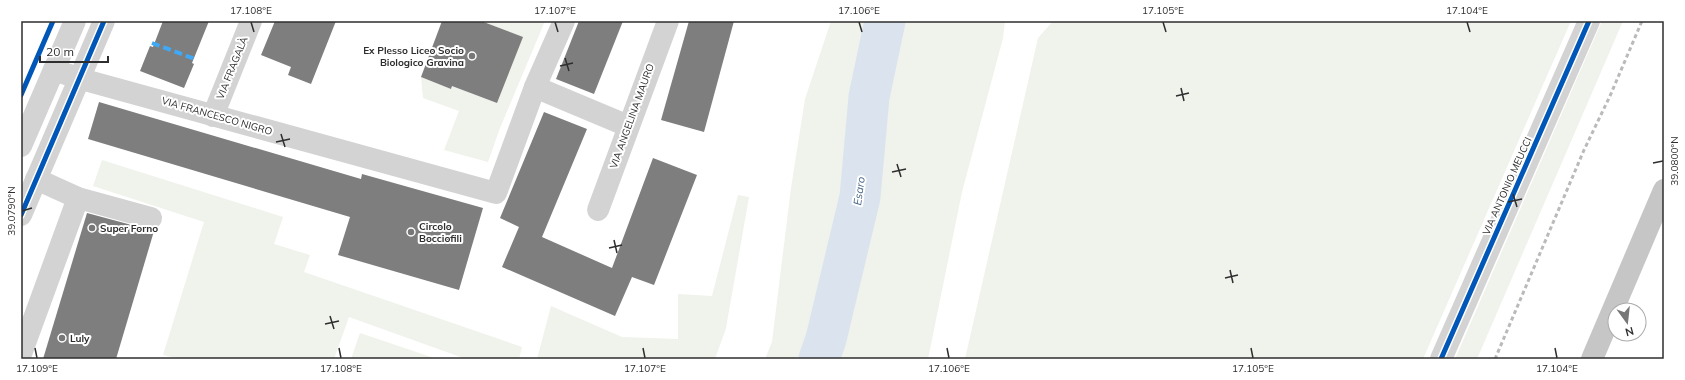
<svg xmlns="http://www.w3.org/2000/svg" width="1685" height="380" viewBox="0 0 1685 380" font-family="Mulish,sans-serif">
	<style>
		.green { fill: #eff3ec }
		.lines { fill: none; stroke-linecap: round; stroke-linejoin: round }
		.river { stroke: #dbe4ee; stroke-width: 41 }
		.building { fill: #7e7e7e }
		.minor { stroke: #d3d3d3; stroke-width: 22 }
		.major { stroke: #c6c6c6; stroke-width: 22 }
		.rail { stroke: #bababa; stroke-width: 3; stroke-dasharray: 4 3; stroke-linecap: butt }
		.quiet { stroke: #3fa9f5; stroke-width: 4; stroke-dasharray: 8 4; stroke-linecap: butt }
		.cycleway-casing { stroke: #fff; stroke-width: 8 }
		.cycleway { stroke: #0057b8; stroke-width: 5 }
		.ticks { fill: none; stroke: #2e2e2e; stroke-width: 1.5 }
		.poi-dot { fill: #777; stroke: #fff; stroke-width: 1.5 }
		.labels { text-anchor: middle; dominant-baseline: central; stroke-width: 4; stroke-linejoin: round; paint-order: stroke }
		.poi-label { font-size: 10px; font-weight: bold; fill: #2e2e2e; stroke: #fff; text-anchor: start }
		.street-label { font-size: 10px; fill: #2e2e2e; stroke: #fff }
		.water-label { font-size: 11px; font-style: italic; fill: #466385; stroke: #fff }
		.neatline { fill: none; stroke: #2e2e2e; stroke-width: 1.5 }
		.ticks-label { font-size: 10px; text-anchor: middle; fill: #2e2e2e }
	</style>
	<rect width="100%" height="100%" fill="#fff"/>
	<g class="green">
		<polygon points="481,21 545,21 500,128 488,162 444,150 459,111 423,98 421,77 451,89 457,74 470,93 497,103 522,37"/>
		<polygon points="831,21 1005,21 1003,38 962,192 928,359 765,359 772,342 791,188 805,99"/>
		<polygon points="1053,21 1571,21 1423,359 965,359 1038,38"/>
		<polygon points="1602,21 1623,21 1477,359 1455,359"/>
		<polygon points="102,160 283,217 274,244 310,255 304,272 522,347 519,359 466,359 349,317 334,359 180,359 163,355 204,222 93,186"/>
		<polygon points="738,195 749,197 726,328 715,359 537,359 551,306 622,337 678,339 678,294 712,296"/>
		<polygon points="360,333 437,359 351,359"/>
	</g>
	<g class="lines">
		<polyline class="river" points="819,359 826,339 860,197 869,97 885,21"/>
	</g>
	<g class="building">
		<polygon points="163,21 209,21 192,63 194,64 184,88 140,71 150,46 153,47"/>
		<polygon points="275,21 336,21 311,84 288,75 291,67 261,55"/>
		<polygon points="442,21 481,21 523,37 497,103 452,86 451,89 421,77"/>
		<polygon points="579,21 623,21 594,94 556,79"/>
		<polygon points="689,21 734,21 704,132 661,120"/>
		<polygon points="99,102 361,179 362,174 483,208 459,290 338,255 350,217 88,139"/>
		<polygon points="544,112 587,129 542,237 612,268 653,158 697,175 654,285 632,277 615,316 502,267 519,227 500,218"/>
		<polygon points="87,213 154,231 116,359 43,359"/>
	</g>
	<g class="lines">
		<g class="minor">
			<polyline points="54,70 81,79 496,193 535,87 564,21"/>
			<polyline points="535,87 628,126"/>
			<polyline points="213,116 251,21"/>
			<polyline points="21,146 75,21"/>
			<polyline points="36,179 78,198 151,218"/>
			<polyline points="598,210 668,21"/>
			<polyline points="21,215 104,21"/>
			<polyline points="21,354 78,198"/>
			<polyline points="1441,359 1589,21"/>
		</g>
		<polyline class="major" points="1592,359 1664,190"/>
		<polyline class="rail" points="1495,359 1584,150 1610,96 1642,21"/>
		<polyline class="quiet" points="152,43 195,59"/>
		<defs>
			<g id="cycleway">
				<polyline points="21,95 53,21"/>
				<polyline points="21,215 104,21"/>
				<polyline points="1441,359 1589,21"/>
			</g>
		</defs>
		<use href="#cycleway" class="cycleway-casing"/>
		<use href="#cycleway" class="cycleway"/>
	</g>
	<path class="ticks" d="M 251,22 L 254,32M 555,22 L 558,32M 859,22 L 862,32M 1163,22 L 1166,32M 1467,22 L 1470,32M 565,58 L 569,71M 560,66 L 573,63M 1181,88 L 1184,101M 1176,96 L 1189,93M 281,134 L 285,147M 276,142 L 290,139M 1653,163 L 1663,161M 897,164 L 901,177M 892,172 L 906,169M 1513,194 L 1517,207M 1508,202 L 1522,199M 22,211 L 32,208M 614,240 L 617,253M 609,248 L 622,245M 1230,270 L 1233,283M 1225,278 L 1238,275M 330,316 L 334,329M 325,324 L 339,321M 35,348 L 37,358M 339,348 L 341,358M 643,348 L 645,358M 947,348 L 949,358M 1251,348 L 1253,358M 1555,348 L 1557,358"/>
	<g class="poi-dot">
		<circle cx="472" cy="56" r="4"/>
		<circle cx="92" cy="228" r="4"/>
		<circle cx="411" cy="232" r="4"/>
		<circle cx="62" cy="338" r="4"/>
	</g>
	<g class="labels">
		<g class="poi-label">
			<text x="464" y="50" text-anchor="end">Ex Plesso Liceo Socio<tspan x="464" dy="12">Biologico Gravina</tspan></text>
			<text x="419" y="226">Circolo<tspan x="419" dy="12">Bocciofili</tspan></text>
			<text x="100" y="228">Super Forno</text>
			<text x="70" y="338">Luly</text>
		</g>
		<g class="street-label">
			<text transform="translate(232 68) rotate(-68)">VIA FRAGALÀ</text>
			<text transform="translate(217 116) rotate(16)">VIA FRANCESCO NIGRO</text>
			<text transform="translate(632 116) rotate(-70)">VIA ANGELINA MAURO</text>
			<text transform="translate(1507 186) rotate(-66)">VIA ANTONIO MEUCCI</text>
		</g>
		<g class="water-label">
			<text transform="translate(859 191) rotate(-82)">Esaro</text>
		</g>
	</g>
	<rect width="1685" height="380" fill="none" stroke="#ffffff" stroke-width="44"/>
	<g transform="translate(1627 322) rotate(165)"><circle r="19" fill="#ffffff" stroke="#ababab"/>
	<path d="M0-3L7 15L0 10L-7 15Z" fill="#777777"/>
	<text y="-6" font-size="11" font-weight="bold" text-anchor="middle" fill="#2e2e2e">N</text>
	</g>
	<path d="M40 56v6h68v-6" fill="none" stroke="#2e2e2e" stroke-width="2"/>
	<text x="46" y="56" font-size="12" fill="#2e2e2e" stroke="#ffffff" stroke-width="3" paint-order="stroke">20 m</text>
	<rect x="22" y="22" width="1641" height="336" class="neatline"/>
	<g class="ticks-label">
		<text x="251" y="14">17.108°E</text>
		<text x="555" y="14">17.107°E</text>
		<text x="859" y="14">17.106°E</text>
		<text x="1163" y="14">17.105°E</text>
		<text x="1467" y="14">17.104°E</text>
		<text transform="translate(1674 161) rotate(-90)" y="4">39.0800°N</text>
		<text transform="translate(11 211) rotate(-90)" y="4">39.0790°N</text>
		<text x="37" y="372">17.109°E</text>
		<text x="341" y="372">17.108°E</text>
		<text x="645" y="372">17.107°E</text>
		<text x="949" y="372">17.106°E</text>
		<text x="1253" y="372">17.105°E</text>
		<text x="1557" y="372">17.104°E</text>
	</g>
</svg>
